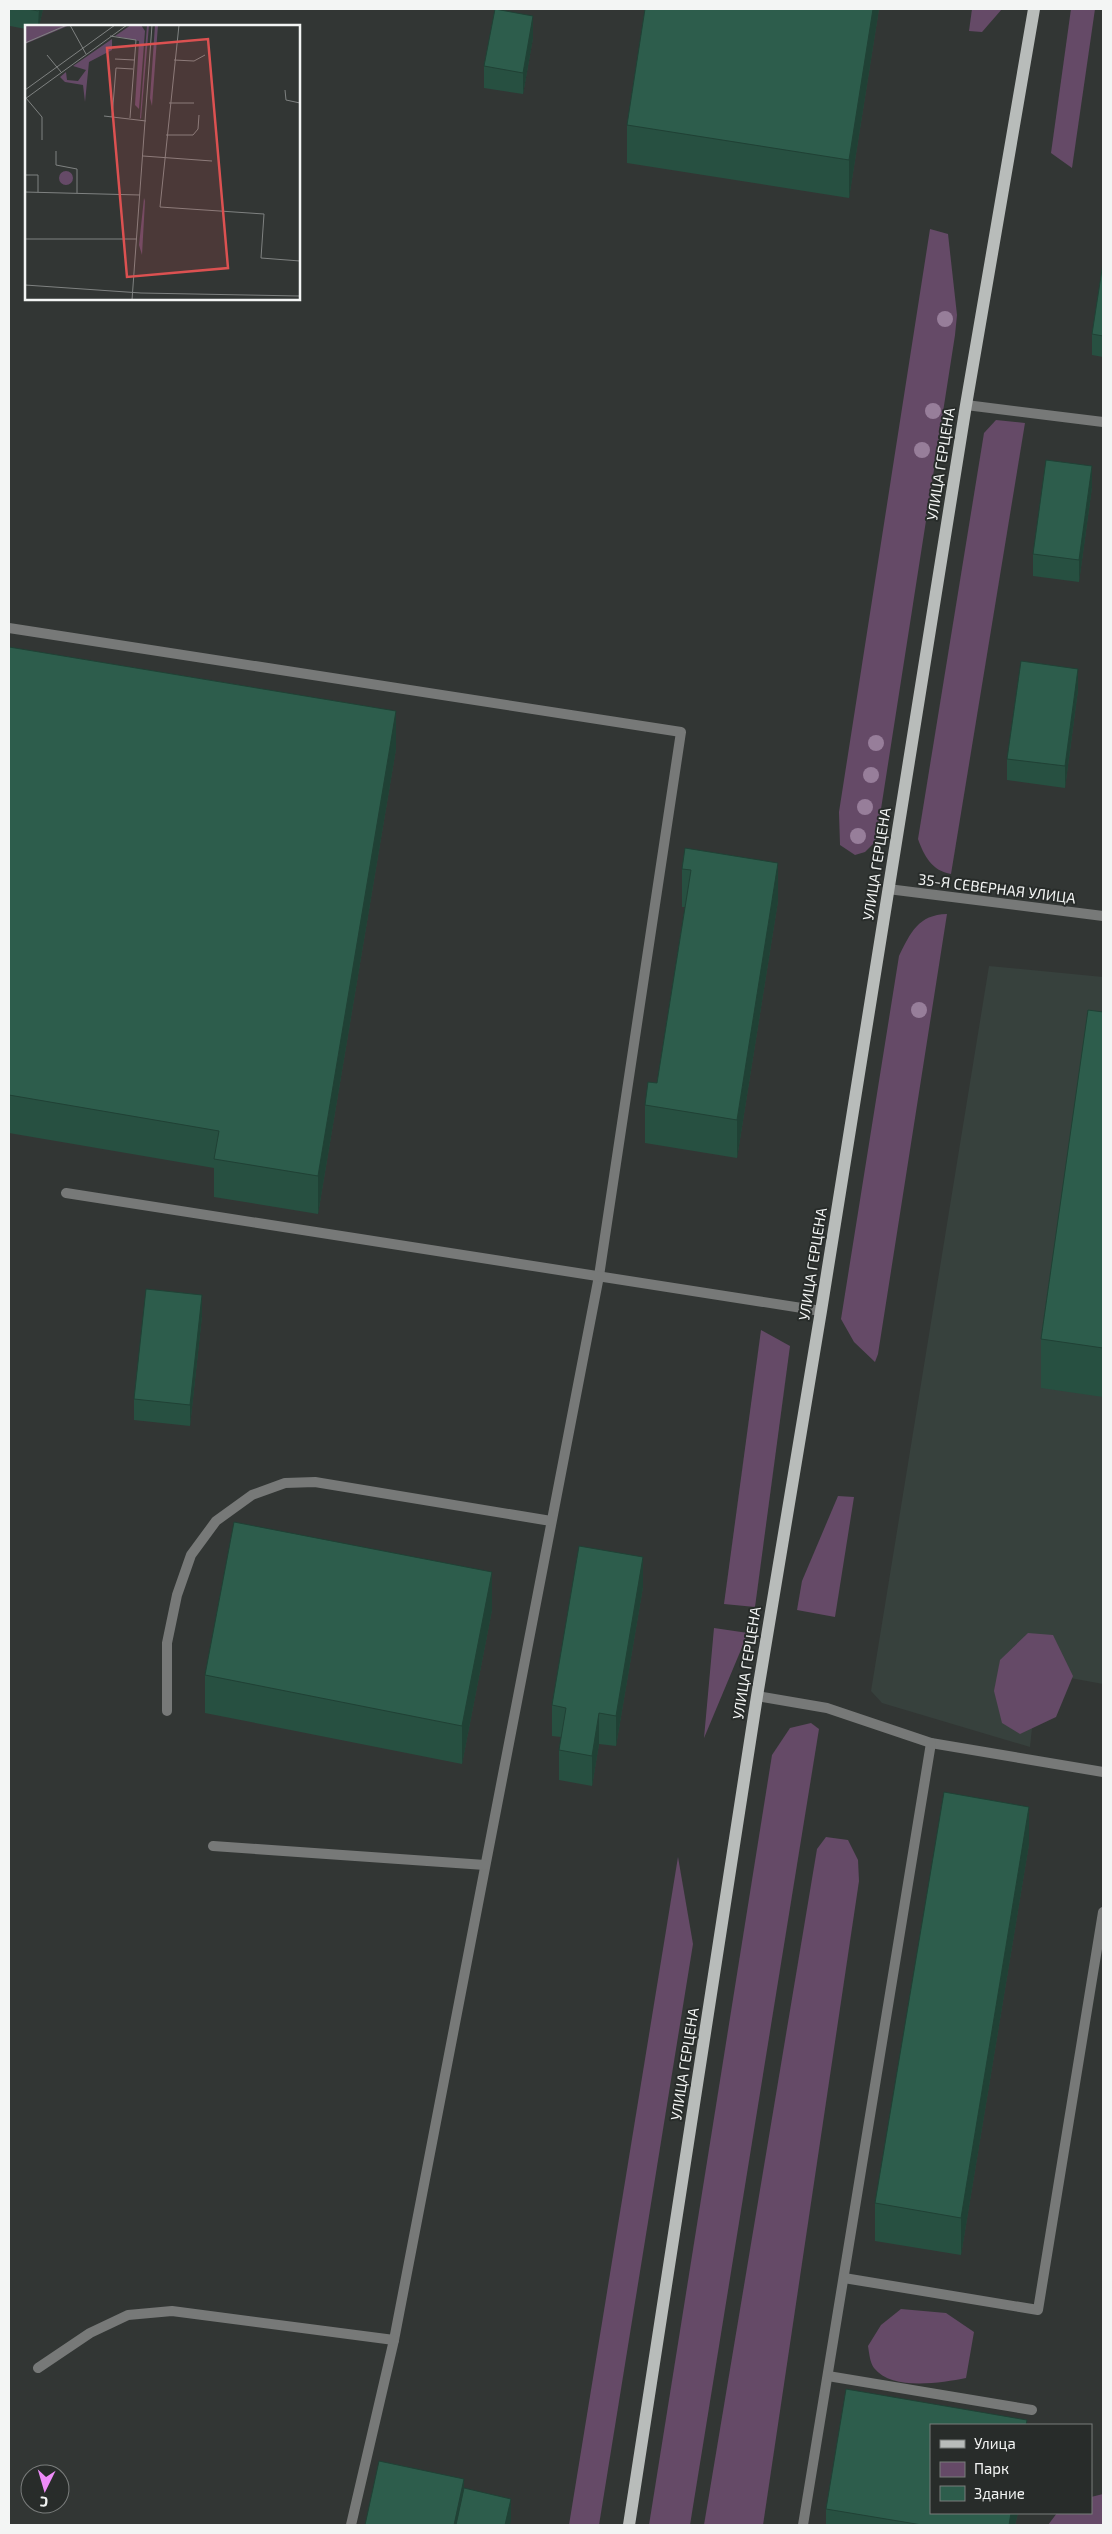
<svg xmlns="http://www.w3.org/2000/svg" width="1112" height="2534" viewBox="0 0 1112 2534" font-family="'Exo 2',sans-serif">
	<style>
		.built { fill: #37413d }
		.green { fill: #654a67 }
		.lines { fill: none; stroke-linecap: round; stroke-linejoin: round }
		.lane { stroke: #777978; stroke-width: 10 }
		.street { stroke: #777978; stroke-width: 10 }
		.primary { stroke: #b8bcba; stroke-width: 12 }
		.tree { fill: #977e9a }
		.wall { fill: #275041 }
		.shaded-wall { fill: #204135 }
		.building { fill: #2d5d4c; stroke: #204135 }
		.labels { text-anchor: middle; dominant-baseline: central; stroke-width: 4; stroke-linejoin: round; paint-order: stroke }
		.street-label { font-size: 15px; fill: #f3f5f4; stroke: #282c2a }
		.inset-road { fill: none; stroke: #7f8281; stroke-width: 1 }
		.view { fill: #dc5151; fill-opacity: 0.15; stroke: #dc5151; stroke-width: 2.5 }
		.inset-edge { fill: none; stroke: #f3f5f4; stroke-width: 2.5 }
	</style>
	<rect width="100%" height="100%" fill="#323634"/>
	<polygon class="built" points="989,966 1103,977 1103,1684 1038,1672 1030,1747 882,1703 871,1691"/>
	<g class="green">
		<polygon points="972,9 1002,9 982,32 969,31"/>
		<polygon points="1071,9 1095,9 1072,168 1051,153"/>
		<polygon points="930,229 948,234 957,315 955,335 876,841 865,852 855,855 840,845 839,812"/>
		<path d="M 996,420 L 1025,423 L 951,874 C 932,871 924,856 918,839 L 984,433 Z"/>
		<path d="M 947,914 L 878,1354 L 875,1362 L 854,1342 L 841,1319 L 899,956 C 911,932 918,915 947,914 Z"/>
		<polygon points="761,1330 790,1346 755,1607 724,1604"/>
		<polygon points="838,1496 854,1497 835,1617 797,1610 802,1581"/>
		<polygon points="714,1628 748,1633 704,1738"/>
		<polygon points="1028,1633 1053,1635 1073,1676 1056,1717 1020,1734 1002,1723 994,1691 1000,1660"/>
		<polygon points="811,1723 819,1729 690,2525 649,2525 772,1755 790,1728"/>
		<polygon points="826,1837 848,1840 858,1860 859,1881 763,2525 704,2525 817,1849"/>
		<polygon points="678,1857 693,1944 599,2525 569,2525"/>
		<path d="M 901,2309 L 946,2313 L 974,2332 L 966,2378 C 940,2383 892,2391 874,2368 C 870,2363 869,2352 868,2346 L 881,2325 Z"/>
		<polygon points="1103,2494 1103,2525 1048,2525 1057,2513 1091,2513 1091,2497"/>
	</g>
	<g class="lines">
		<g class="lane">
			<polyline points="9,628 681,732 599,1276 394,2340 351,2525"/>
			<polyline points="66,1193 821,1311"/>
			<polyline points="757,1696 827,1708 931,1743 1103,1772"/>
			<polyline points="167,1711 167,1643 177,1595 191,1555 216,1521 252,1495 285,1483 315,1482 551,1521"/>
			<polyline points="213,1846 485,1865"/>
			<polyline points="844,2278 1038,2310 1103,1912"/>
			<polyline points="38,2368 90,2333 128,2315 172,2311 394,2340"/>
			<polyline points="828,2376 1032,2410"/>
			<polyline points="803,2525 931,1743"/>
		</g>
		<g class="street">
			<polyline points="966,405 1103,422"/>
			<polyline points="888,889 1103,916"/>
		</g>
		<polyline class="primary" points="629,2525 757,1696 821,1311 966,405 1034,9"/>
	</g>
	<g class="tree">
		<circle cx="945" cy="319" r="8"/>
		<circle cx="933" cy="411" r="8"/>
		<circle cx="922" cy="450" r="8"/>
		<circle cx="876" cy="743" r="8"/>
		<circle cx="871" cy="775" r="8"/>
		<circle cx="865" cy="807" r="8"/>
		<circle cx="858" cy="836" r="8"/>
		<circle cx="919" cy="1010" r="8"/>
	</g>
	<g class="wall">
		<polygon points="10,9 43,9 39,26 26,26 26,29 10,26"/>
		<polygon points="645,9 879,9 849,198 627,163 627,125"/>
		<polygon points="533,38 523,94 484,88 484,66"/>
		<polygon points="1103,263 1103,357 1092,355 1092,334"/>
		<polygon points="1092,487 1079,582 1033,576 1033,554"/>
		<polygon points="9,647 396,749 318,1214 214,1197 214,1168 9,1133"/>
		<polygon points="1078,690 1065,788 1007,780 1007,759"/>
		<polygon points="685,848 778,901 737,1158 645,1143 645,1105 657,1083 685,907 682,907 682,869"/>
		<polygon points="1103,1012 1103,1397 1041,1388 1041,1339"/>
		<polygon points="202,1316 190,1426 134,1420 134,1399"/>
		<polygon points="643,1587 616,1746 599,1744 592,1786 559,1780 559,1750 561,1737 552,1736 552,1705"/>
		<polygon points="492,1610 462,1764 205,1713 205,1675"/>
		<polygon points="1029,1844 961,2255 875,2241 875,2203"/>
		<polygon points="1027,2425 1018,2513 1015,2525 826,2525 826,2509"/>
	</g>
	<g class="shaded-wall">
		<polygon points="39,9 43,9 39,26 38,26"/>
		<polygon points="873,9 879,9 849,198 849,160"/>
		<polygon points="533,16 533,38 523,94 523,73"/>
		<polygon points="1092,466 1092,487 1079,582 1079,560"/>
		<polygon points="1078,669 1078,690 1065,788 1065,766"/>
		<polygon points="396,711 396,749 318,1214 318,1176"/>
		<polygon points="778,863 778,901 737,1158 737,1120"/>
		<polygon points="202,1295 202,1316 190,1426 190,1405"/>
		<polygon points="643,1557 643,1587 616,1746 616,1716"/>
		<polygon points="492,1572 492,1610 462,1764 462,1726"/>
		<polygon points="599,1713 599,1744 592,1786 592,1756"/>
		<polygon points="1029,1807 1029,1844 961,2255 961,2218"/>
		<polygon points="464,2479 464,2509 460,2525 454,2525"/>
		<polygon points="511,2499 511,2520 510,2525 505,2525"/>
		<polygon points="1011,2513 1018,2513 1015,2525 1009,2525"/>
	</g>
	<g class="building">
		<polygon points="28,9 39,9 38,11"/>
		<polygon points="495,9 533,16 523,73 484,66"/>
		<polygon points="645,9 873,9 849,160 627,125"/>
		<polygon points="1103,263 1103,336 1092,334"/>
		<polygon points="1046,460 1092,466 1079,560 1033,554"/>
		<polygon points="9,647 396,711 318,1176 214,1159 219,1131 9,1095"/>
		<polygon points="1021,661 1078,669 1065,766 1007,759"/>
		<polygon points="685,848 778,863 737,1120 645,1105 648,1082 657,1083 691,870 682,869"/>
		<polygon points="1088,1010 1103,1012 1103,1348 1041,1339"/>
		<polygon points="146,1289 202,1295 190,1405 134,1399"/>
		<polygon points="234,1522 492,1572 462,1726 205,1675"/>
		<polygon points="579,1546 643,1557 616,1716 599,1713 592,1756 559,1750 566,1708 552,1705"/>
		<polygon points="944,1792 1029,1807 961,2218 875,2203"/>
		<polygon points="846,2389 1027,2420 1026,2425 931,2425 931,2513 1011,2513 1009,2525 922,2525 826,2509"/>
		<polygon points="379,2461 464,2479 454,2525 365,2525"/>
		<polygon points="464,2488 511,2499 505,2525 456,2525"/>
	</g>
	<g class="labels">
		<g class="street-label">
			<text transform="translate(940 464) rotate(-81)">УЛИЦА ГЕРЦЕНА</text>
			<text transform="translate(876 864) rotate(-81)">УЛИЦА ГЕРЦЕНА</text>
			<text transform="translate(997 888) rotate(7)">35-Я СЕВЕРНАЯ УЛИЦА</text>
			<text transform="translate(812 1264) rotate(-81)">УЛИЦА ГЕРЦЕНА</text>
			<text transform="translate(746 1663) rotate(-81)">УЛИЦА ГЕРЦЕНА</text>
			<text transform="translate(684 2064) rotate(-81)">УЛИЦА ГЕРЦЕНА</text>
		</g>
	</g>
	<g transform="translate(25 25)">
		<rect width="275" height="275" fill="#323634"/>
		<path d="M 0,0 L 45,0 L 0,19 ZM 106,0 L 116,0 L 120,6 L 114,84 L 110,80 L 114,16 L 90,11 ZM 122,0 L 124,0 L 116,94 L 115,93 ZM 130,0 L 133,0 L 127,81 L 125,73 ZM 87,14 L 87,25 L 64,37 L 60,77 L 58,60 L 40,57 L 35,52 L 41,47 L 42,55 L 53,56 L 61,45 L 48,41 ZM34 153a7 7 0 1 1 14 0a7 7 0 1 1-14 0ZM 119,173 L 120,176 L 117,230 L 114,220 Z" fill="#654a67"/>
		<path class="inset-road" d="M 45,0 L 61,29M 154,0 L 135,182 L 239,189 L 236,233 L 275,236M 85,11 L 111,15 L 105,93M 0,18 L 42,0M 22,30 L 36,47M 90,34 L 109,35M 149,35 L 169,36 L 180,30M 0,65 L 90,0M 260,65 L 261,75 L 275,78M 1,73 L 17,92 L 17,115M 0,74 L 102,0M 144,78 L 169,78M 79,91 L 121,96M 87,92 L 91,43 L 108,44M 141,110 L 168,110 L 173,104 L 174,90M 31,126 L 31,140 L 52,144 L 52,168M 118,131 L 187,136M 0,150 L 13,150 L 13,167M 0,167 L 115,170M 0,214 L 112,214M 0,260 L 116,268 L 275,271M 107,275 L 127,0"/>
		<path class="view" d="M 183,14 L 203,243 L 102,252 L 82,23 Z"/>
		<rect width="275" height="275" class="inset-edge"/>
	</g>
	<rect width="1112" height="2534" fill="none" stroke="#f3f5f4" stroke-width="20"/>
	<rect x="930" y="2424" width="162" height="90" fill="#282c2a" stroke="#797c7b"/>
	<rect x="940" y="2440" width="25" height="8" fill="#b8bcba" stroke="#797c7b"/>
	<text x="974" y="2449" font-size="15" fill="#f3f5f4">Улица</text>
	<rect x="940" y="2462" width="25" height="15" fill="#654a67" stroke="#797c7b"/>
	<text x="974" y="2474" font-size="15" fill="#f3f5f4">Парк</text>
	<rect x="940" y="2486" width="25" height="15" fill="#2d5d4c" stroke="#797c7b"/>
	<text x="974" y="2499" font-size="15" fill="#f3f5f4">Здание</text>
	<g transform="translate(45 2489) rotate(185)"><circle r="24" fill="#282c2a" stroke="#797c7b"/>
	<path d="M0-4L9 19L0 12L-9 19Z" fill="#ee8bf8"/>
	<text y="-8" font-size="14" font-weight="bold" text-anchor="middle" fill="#f3f5f4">С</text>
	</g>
</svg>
